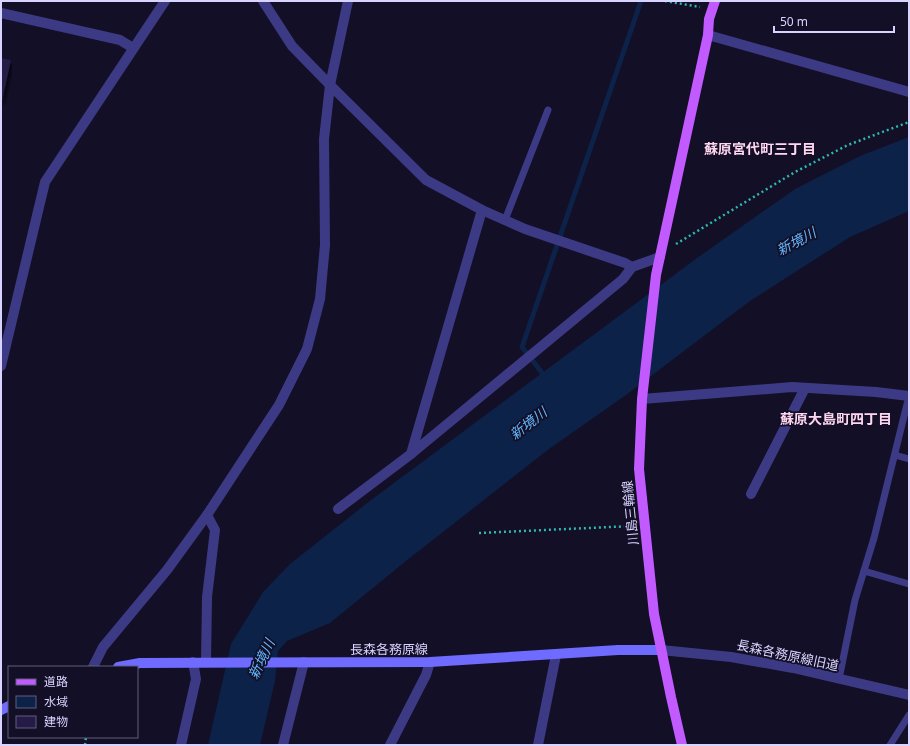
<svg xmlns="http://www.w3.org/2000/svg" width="910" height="746" viewBox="0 0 910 746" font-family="'Noto Sans','Noto Sans JP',sans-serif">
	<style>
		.water { fill: #0c2248 }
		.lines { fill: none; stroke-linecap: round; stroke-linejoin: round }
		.stream { stroke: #0c2248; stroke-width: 5 }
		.building { fill: #241b47; filter: url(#shadow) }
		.path { stroke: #2fb8b0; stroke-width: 2.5; stroke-dasharray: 2 3; stroke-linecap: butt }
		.service { stroke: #3d3a85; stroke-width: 7 }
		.minor { stroke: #3d3a85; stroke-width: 10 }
		.tertiary { stroke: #3d3a85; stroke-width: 10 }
		.secondary { stroke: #6f6bff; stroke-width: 10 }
		.primary { stroke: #c25bff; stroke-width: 10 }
		.labels { text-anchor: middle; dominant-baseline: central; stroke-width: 3.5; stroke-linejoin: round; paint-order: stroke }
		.street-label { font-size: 13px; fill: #d9d4ff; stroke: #130f26 }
		.neighbourhood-label { font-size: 14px; font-weight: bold; fill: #ffd6f0; stroke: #130f26 }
		.water-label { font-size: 14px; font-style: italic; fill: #62b6ff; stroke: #130f26 }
	</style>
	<defs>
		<filter id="shadow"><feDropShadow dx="2.5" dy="4.5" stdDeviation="1" flood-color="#0009"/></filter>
	</defs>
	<rect width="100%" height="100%" fill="#130f26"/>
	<polygon class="water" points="909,137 909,211 850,237 750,301 626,395 549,449 406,561 330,623 287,641 278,651 275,681 260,745 208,745 231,644 263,592 290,564 371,500 697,258 795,189 860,156"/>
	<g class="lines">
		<polyline class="stream" points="546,378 522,347 641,1"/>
	</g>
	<polygon class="building" points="1,58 11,60 2,101 1,101"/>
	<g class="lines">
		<g class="path">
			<polyline points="665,1 700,7"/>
			<polyline points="676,244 795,172 848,145 909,122"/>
			<polyline points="479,533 633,526"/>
			<polyline points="85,745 86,737"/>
		</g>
		<g class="service">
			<polyline points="505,220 548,110"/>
			<polyline points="895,455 909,459"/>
			<polyline points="864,571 909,584"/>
			<polyline points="839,679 855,600 874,538 909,396"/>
			<polyline points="890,745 909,715"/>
		</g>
		<g class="minor">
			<polyline points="708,35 909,92"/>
			<polyline points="330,85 426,180 482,210 525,229 625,263 632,267 660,257"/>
			<polyline points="642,399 792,387 876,392 909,396"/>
			<polyline points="411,454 623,279 632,267"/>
			<polyline points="751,494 805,388"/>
			<polyline points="338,509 411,454 482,210"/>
			<polyline points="206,662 207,597 215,530 207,515"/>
			<polyline points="181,745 196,679 193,662"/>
			<polyline points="283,745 304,662"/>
			<polyline points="390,745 426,675 430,662"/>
			<polyline points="538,745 556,655"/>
		</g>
		<g class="tertiary">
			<polyline points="263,1 292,46 330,85"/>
			<polyline points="1,13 120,40 133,48"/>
			<polyline points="1,366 45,182 165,1"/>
			<polyline points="661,650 731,657 793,668 909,695"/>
			<polyline points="93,667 103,647 167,570 207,515 279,405 307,349 320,299 325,245 324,139 330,85 348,1"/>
		</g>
		<g class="secondary">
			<polyline points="118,667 140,663 430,662 618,650 661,650"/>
			<polyline points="1,710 9,706"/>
		</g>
		<polyline class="primary" points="682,745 671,697 654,614 639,469 642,399 656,275 708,35 709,19 715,1"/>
	</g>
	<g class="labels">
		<g class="street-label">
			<text transform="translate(630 513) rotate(-96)">川島三輪線</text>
			<text x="389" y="649">長森各務原線</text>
			<text transform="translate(788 655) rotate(12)">長森各務原線旧道</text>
		</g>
		<g class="neighbourhood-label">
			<text x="760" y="148">蘇原宮代町三丁目</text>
			<text x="836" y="418">蘇原大島町四丁目</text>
		</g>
		<g class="water-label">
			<text transform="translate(796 241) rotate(-28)">新境川</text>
			<text transform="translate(528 423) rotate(-38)">新境川</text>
			<text transform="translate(261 659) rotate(-65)">新境川</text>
		</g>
	</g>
	<rect width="910" height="746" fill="none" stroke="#d9d4ff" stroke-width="4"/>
	<rect x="8" y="666" width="130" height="72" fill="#130f26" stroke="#625e7d"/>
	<rect x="16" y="679" width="20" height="6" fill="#c25bff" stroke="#625e7d"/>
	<text x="44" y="686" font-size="12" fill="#d9d4ff">道路</text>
	<rect x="16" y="696" width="20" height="12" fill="#0c2248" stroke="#625e7d"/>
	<text x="44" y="706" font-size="12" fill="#d9d4ff">水域</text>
	<rect x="16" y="716" width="20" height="12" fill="#241b47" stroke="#625e7d"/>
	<text x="44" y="726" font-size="12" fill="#d9d4ff">建物</text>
	<path d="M774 26v6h120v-6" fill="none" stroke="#d9d4ff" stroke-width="2"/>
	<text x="780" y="26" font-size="12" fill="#d9d4ff" stroke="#130f26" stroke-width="3" paint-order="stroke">50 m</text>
</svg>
